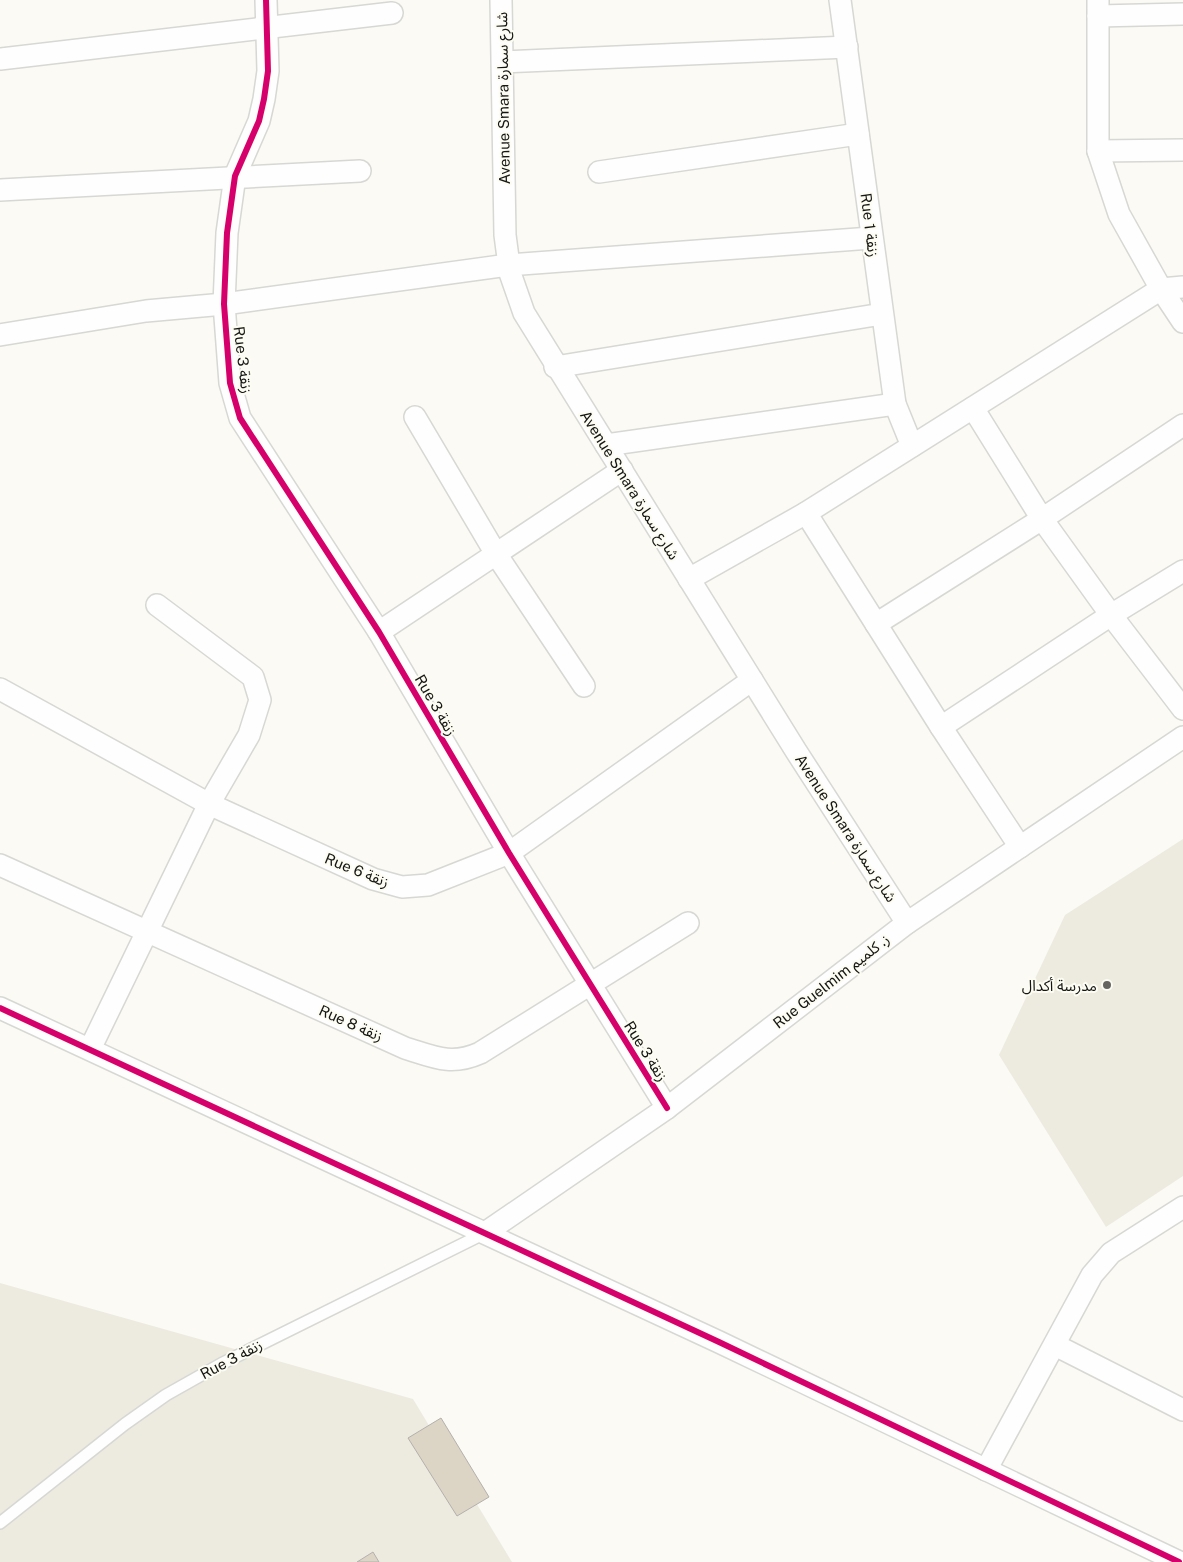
<svg xmlns="http://www.w3.org/2000/svg" width="1183" height="1562" viewBox="0 0 1183 1562" font-family="'Public Sans','Noto Sans Arabic',sans-serif">
	<style>
		.built { fill: #edebe0 }
		.building { fill: #dcd4c4; stroke: #b3b1ae }
		.lines { fill: none; stroke-linecap: round; stroke-linejoin: round }
		.service-casing { stroke: #d7d7d3; stroke-width: 14 }
		.minor-casing { stroke: #d7d7d3; stroke-width: 24 }
		.service { stroke: #fefefe; stroke-width: 11 }
		.minor { stroke: #fefefe; stroke-width: 21 }
		.cycleway-casing { stroke: #fdfcf3; stroke-width: 9 }
		.cycleway { stroke: #d6006c; stroke-width: 6 }
		.poi-dot { fill: #666561; stroke: #fdfcf3; stroke-width: 2 }
		.labels { text-anchor: middle; dominant-baseline: central; stroke-width: 4; stroke-linejoin: round; paint-order: stroke }
		.street-label { font-size: 15px; fill: #151512; stroke: #fdfcf3 }
		.poi-label { font-size: 15px; fill: #151512; stroke: #fdfcf3; text-anchor: end }
	</style>
	<rect width="100%" height="100%" fill="#fbfaf5"/>
	<g class="built">
		<polygon points="1183,839 1183,1176 1106,1227 999,1055 1065,915"/>
		<polygon points="0,1283 413,1399 512,1562 0,1562"/>
	</g>
	<g class="building">
		<polygon points="441,1418 489,1497 457,1516 408,1438"/>
		<polygon points="373,1552 379,1562 357,1562"/>
	</g>
	<g class="lines">
		<defs>
			<polyline id="service" points="0,1523 125,1424 166,1395 221,1364 485,1233"/>
			<g id="minor">
				<polyline points="266,0 268,71 264,99 259,121 235,176 227,233 224,304 230,383 240,418 379,632 509,853 667,1108"/>
				<polyline points="501,0 505,235 510,273 524,313 796,751 907,923"/>
				<polyline points="840,0 895,404 912,446"/>
				<polyline points="1098,0 1098,151 1119,214 1161,289 1183,322"/>
				<polyline points="1098,16 1183,14"/>
				<polyline points="0,59 392,13"/>
				<polyline points="503,62 847,47"/>
				<polyline points="1098,151 1183,150"/>
				<polyline points="599,172 858,134"/>
				<polyline points="0,190 360,171"/>
				<polyline points="0,335 146,311 224,304 508,265 871,238"/>
				<polyline points="555,367 882,314"/>
				<polyline points="973,408 1042,519 1111,615 1183,709"/>
				<polyline points="415,417 496,554 584,686"/>
				<polyline points="606,445 895,404"/>
				<polyline points="806,513 941,727 1020,847"/>
				<polyline points="689,579 806,513 1161,289 1183,287"/>
				<polyline points="876,624 1042,519 1183,425"/>
				<polyline points="379,632 622,470"/>
				<polyline points="0,689 209,804 373,879 402,887 428,885 509,853 752,680"/>
				<polyline points="941,727 1111,615 1183,571"/>
				<path d="M 0,865 L 405,1048 C 434,1057 451,1066 480,1053 L 688,923"/>
				<polyline points="0,1008 719,1342 1179,1562"/>
				<polyline points="90,1049 209,804 249,735 260,700 253,677 157,605"/>
				<polyline points="485,1233 667,1108 907,923 1183,737"/>
				<polyline points="1055,1345 1183,1410"/>
				<polyline points="986,1470 1092,1275 1111,1253 1183,1207"/>
			</g>
		</defs>
		<use href="#service" class="service-casing"/>
		<use href="#minor" class="minor-casing"/>
		<use href="#service" class="service"/>
		<use href="#minor" class="minor"/>
		<defs>
			<g id="cycleway">
				<polyline points="266,0 268,71 264,99 259,121 235,176 227,233 224,304 230,383 240,418 379,632 509,853 667,1108"/>
				<polyline points="0,1008 719,1342 1179,1562"/>
			</g>
		</defs>
		<use href="#cycleway" class="cycleway-casing"/>
		<use href="#cycleway" class="cycleway"/>
	</g>
	<circle class="poi-dot" cx="1107" cy="985" r="5"/>
	<g class="labels">
		<g class="street-label">
			<text transform="translate(503 98) rotate(-91)">Avenue Smara شارع سمارة</text>
			<text transform="translate(870 225) rotate(83)">Rue 1 زنقة</text>
			<text transform="translate(243 360) rotate(83)">Rue 3 زنقة</text>
			<text transform="translate(630 485) rotate(58)">Avenue Smara شارع سمارة</text>
			<text transform="translate(436 705) rotate(60)">Rue 3 زنقة</text>
			<text transform="translate(846 828) rotate(57)">Avenue Smara شارع سمارة</text>
			<text transform="translate(357 870) rotate(22)">Rue 6 زنقة</text>
			<text transform="translate(831 981) rotate(-38)">Rue Guelmim ز. كلميم</text>
			<text transform="translate(351 1023) rotate(24)">Rue 8 زنقة</text>
			<text transform="translate(646 1051) rotate(58)">Rue 3 زنقة</text>
			<text transform="translate(231 1359) rotate(-28)">Rue 3 زنقة</text>
		</g>
		<g class="poi-label">
			<text x="1097" y="985">مدرسة أكدال</text>
		</g>
	</g>
</svg>
